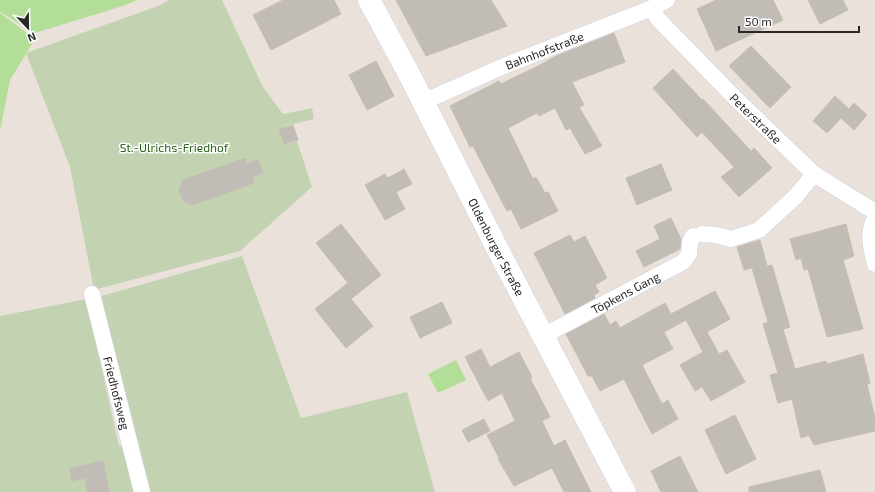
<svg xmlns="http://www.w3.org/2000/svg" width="875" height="492" viewBox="0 0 875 492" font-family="'Exo 2',sans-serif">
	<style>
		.green { fill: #b2de98 }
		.cemetery { fill: #c3d3b2 }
		.building { fill: #c2bcb7; stroke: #c5beb4 }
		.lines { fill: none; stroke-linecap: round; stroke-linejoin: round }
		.street-casing { stroke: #cfd3e0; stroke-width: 17 }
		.secondary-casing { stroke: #cfd3e0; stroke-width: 23 }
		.street { stroke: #fff; stroke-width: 16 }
		.secondary { stroke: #fff; stroke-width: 22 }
		.labels { text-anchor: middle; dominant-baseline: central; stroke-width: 3; stroke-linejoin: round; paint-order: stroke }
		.street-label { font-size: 12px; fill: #282828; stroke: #fff }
		.park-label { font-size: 12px; fill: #2c601c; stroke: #fff }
	</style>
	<rect width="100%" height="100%" fill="#eae2da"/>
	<g class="green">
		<polygon points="0,0 137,0 126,5 35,33 0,12"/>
		<polygon points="0,13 35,39 10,80 0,131"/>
		<polygon points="456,360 466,380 438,393 428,374"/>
	</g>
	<g class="cemetery">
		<polygon points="169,0 222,0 263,87 283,114 312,108 314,119 286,126 279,129 284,145 297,141 312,187 240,251 94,290 70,167 26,53 158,6"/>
		<polygon points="242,256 301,418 407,392 435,492 0,492 0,316 86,299 119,446 132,447 98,297"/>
	</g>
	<g class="building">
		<polygon points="283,0 334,0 341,14 271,50 253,15"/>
		<polygon points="396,0 491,0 507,26 426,56"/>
		<polygon points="716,0 773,0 783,20 716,51 697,9"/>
		<polygon points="808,0 843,0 848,10 820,24"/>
		<polygon points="614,33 625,62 572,82 584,105 579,107 602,146 585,154 570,128 566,130 555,108 539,116 537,113 508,128 533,179 536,177 545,193 548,192 558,211 521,229 511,209 507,211 473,146 470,147 450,106 499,81 501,84 542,64 556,56"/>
		<polygon points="751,46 791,87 770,108 729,66"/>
		<polygon points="376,61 394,96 367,110 349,75"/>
		<polygon points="673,69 702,100 703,99 751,151 754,148 772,168 739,197 721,177 734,167 702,132 697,137 653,88"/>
		<polygon points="835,96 849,109 854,103 867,115 854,130 841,118 827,133 813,121"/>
		<polygon points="293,125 298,140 284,144 279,129"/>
		<polygon points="245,158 247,164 258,159 263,173 252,177 254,183 192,205 183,200 179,190 183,180"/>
		<polygon points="661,164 672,190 637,205 626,178"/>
		<polygon points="404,169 412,184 396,192 405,209 385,220 365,185 385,174 388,178"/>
		<polygon points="671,218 681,239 680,249 644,267 636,251 660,239 654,226"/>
		<polygon points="341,224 381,275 351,299 373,326 346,348 315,309 348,283 316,243"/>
		<polygon points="846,224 854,256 843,260 863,329 827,337 808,269 804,270 801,258 796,260 790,239"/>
		<polygon points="570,235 574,242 585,236 607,278 595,285 599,292 594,295 595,298 565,314 534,253"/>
		<polygon points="760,240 767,266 772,265 790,327 783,329 795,369 826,361 827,364 863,354 870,383 867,384 875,418 875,431 814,445 809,435 801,438 792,399 778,403 770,375 778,373 763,324 768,322 752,268 744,270 737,247"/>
		<polygon points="715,291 730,319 707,332 719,354 727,350 745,382 711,401 702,387 695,391 680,365 703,352 686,320 664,332 673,349 642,365 662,404 668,400 678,419 652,434 624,379 600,391 592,376 588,376 566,334 604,314 610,325 616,321 620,328 665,303 671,314"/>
		<polygon points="442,302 452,323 420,338 410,317"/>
		<polygon points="481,349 490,367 519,352 532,377 530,378 550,417 542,421 554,446 565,440 591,492 564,492 552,468 514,486 498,459 499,458 487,435 515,421 502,393 488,401 465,357"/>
		<polygon points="735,415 756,459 726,474 705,430"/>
		<polygon points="484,419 490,431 468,442 462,430"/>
		<polygon points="680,456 698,492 661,492 651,471"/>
		<polygon points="103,461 109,492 87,492 85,478 72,481 70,468"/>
		<polygon points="820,470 826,492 749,492 749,487"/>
	</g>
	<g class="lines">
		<defs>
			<g id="street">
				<path id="s1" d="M 652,8 L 658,19 L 736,99 L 814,174 L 875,212"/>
				<path id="s2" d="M 423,102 L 504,66 L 652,8 L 667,0"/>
				<path d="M 875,218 C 867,233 871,248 875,264"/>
				<polyline points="702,234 716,235 731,239 759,230 796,196 814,174"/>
				<path id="s3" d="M 92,294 L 142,492"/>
				<path id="s4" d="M 543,336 L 683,262 L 689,254 L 690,242 L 693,236"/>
			</g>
			<g id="secondary">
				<path id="s5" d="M 369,0 L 410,76 L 498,250 L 625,492"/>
			</g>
		</defs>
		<use href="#street" class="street-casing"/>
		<use href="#secondary" class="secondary-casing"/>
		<use href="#street" class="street"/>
		<use href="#secondary" class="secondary"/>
	</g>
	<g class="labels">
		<g class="street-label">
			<text stroke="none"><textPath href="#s2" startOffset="132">Bahnhofstraße</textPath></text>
			<text stroke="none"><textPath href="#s1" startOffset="152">Peterstraße</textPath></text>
			<text stroke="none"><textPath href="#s5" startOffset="278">Oldenburger Straße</textPath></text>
			<text stroke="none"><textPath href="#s4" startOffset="93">Töpkens Gang</textPath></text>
			<text stroke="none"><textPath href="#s3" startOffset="102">Friedhofsweg</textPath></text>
		</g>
		<g class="park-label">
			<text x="174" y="147">St.-Ulrichs-Friedhof</text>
		</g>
	</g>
	<g transform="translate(28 28) rotate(158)" stroke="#ffffff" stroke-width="3" paint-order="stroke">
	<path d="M0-3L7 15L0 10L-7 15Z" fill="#282828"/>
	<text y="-6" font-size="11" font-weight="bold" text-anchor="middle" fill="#282828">N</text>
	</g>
	<path d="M739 26v6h120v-6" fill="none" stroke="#282828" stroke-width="2"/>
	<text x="745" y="26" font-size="12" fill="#282828" stroke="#ffffff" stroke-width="3" paint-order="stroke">50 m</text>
</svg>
